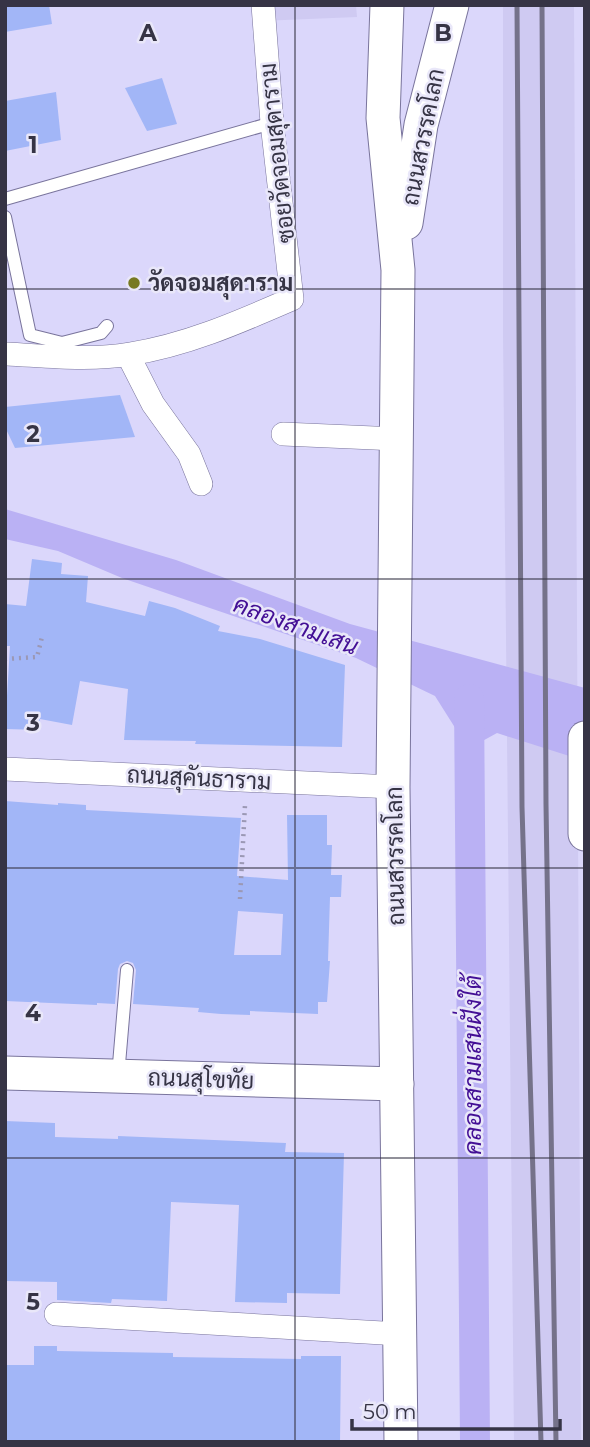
<svg xmlns="http://www.w3.org/2000/svg" width="590" height="1447" viewBox="0 0 590 1447" font-family="Montserrat,Sarabun,sans-serif">
	<style>
		.built { fill: #cfcaf2 }
		.water { fill: #bab1f4 }
		.lines { fill: none; stroke-linecap: round; stroke-linejoin: round }
		.canal { stroke: #bab1f4; stroke-width: 30 }
		.building { fill: #a2b6f7; fill-rule: evenodd }
		.lane-casing { stroke: #79749c; stroke-width: 14 }
		.street-casing { stroke: #79749c; stroke-width: 24 }
		.secondary-casing { stroke: #79749c; stroke-width: 35 }
		.path { stroke: #9b98b4; stroke-width: 4.5; stroke-dasharray: 2 5; stroke-linecap: butt }
		.lane { stroke: #fff; stroke-width: 12 }
		.street { stroke: #fff; stroke-width: 23 }
		.secondary { stroke: #fff; stroke-width: 33 }
		.rail { stroke: #75728a; stroke-width: 5 }
		.grid { fill: none; stroke: #363445; stroke-width: 2; stroke-opacity: 0.55 }
		.poi-dot { fill: #777921; stroke: #e9e7f9; stroke-width: 2.5 }
		.labels { text-anchor: middle; dominant-baseline: central; stroke-width: 5; stroke-linejoin: round; paint-order: stroke }
		.street-label { font-size: 23px; fill: #363445; stroke: #e9e7f9 }
		.poi-label { font-size: 23px; font-weight: bold; fill: #363445; stroke: #e9e7f9; text-anchor: start }
		.water-label { font-size: 24px; font-style: italic; fill: #430f95; stroke: #e9e7f9 }
		.grid-label { font-size: 23px; text-anchor: middle; font-weight: bold; fill: #363445; stroke: #e9e7f9; stroke-width: 5; stroke-linejoin: round; paint-order: stroke }
	</style>
	<rect width="100%" height="100%" fill="#dbd7fb"/>
	<g class="built">
		<polygon points="258,5 356,5 357,17 260,21"/>
		<polygon points="503,5 574,5 581,1442 514,1442 503,334"/>
	</g>
	<polygon class="water" points="5,509 176,560 350,624 585,688 585,761 497,733 477,744 459,734 435,696 356,658 122,578 58,551 5,539"/>
	<g class="lines">
		<polyline class="canal" points="469,699 475,1442"/>
	</g>
	<g class="building">
		<polygon points="5,5 49,5 52,24 5,32"/>
		<polygon points="162,78 177,124 147,131 125,88"/>
		<polygon points="56,92 61,140 5,151 5,101"/>
		<polygon points="120,395 135,437 15,448 5,427 5,407"/>
		<polygon points="32,559 62,563 61,574 88,576 86,602 145,616 149,601 175,608 220,626 218,631 260,639 345,665 342,747 195,744 196,741 124,740 128,689 80,681 72,725 40,719 40,730 5,729 10,646 5,646 5,604 26,606"/>
		<path d="M 5,801 L 58,805 L 58,803 L 86,805 L 86,810 L 241,818 L 237,876 L 288,880 L 287,815 L 327,815 L 327,845 L 332,845 L 331,875 L 342,875 L 341,897 L 330,897 L 328,961 L 330,961 L 327,1002 L 318,1002 L 318,1014 L 250,1011 L 250,1015 L 221,1014 L 198,1012 L 199,1008 L 133,1004 L 136,970 L 133,963 L 127,961 L 120,964 L 118,969 L 115,1004 L 97,1003 L 97,1005 L 5,1001 ZM 238,911 L 283,914 L 281,955 L 234,955 Z"/>
		<polygon points="5,1121 55,1123 55,1137 118,1139 118,1136 286,1143 285,1152 344,1153 340,1294 287,1293 287,1303 235,1302 239,1205 171,1202 167,1301 112,1299 111,1303 57,1300 57,1282 5,1281"/>
		<polygon points="34,1346 57,1346 57,1351 173,1353 173,1357 301,1359 301,1356 341,1356 340,1442 5,1442 5,1365 34,1365"/>
	</g>
	<g class="lines">
		<defs>
			<g id="lane">
				<polyline points="5,199 272,123"/>
				<polyline points="5,217 30,335 62,343 101,333 107,326"/>
				<polyline points="118,1076 127,970"/>
			</g>
			<g id="street">
				<path d="M 7,354 C 47,356 90,361 130,354 C 187,345 239,322 292,299 L 272,123 L 263,5"/>
				<polyline points="128,355 153,404 189,454 201,484"/>
				<polyline points="283,434 397,439"/>
				<polyline points="5,769 393,787"/>
				<polyline points="56,1314 400,1334"/>
			</g>
			<g id="secondary">
				<polyline points="387,5 383,118 398,270 393,787 401,1442"/>
				<polyline points="406,223 421,125 452,5"/>
				<polyline points="585,738 585,834"/>
				<polyline points="5,1073 397,1084"/>
			</g>
		</defs>
		<use href="#lane" class="lane-casing"/>
		<use href="#street" class="street-casing"/>
		<use href="#secondary" class="secondary-casing"/>
		<g class="path">
			<polyline points="5,659 37,657 42,637"/>
			<polyline points="240,899 245,805"/>
		</g>
		<use href="#lane" class="lane"/>
		<use href="#street" class="street"/>
		<use href="#secondary" class="secondary"/>
		<g class="rail">
			<polyline points="517,5 522,807 541,1442"/>
			<polyline points="542,5 546,804 556,1442"/>
		</g>
	</g>
	<path class="grid" d="M 295,5 L 295,1442M 5,289 L 585,289M 5,579 L 585,579M 5,868 L 585,868M 5,1158 L 585,1158"/>
	<circle class="poi-dot" cx="134" cy="283" r="7"/>
	<g class="labels">
		<g class="street-label">
			<text transform="translate(423 137) rotate(-79)">ถนนสวรรคโลก</text>
			<text transform="translate(277 153) rotate(-96)">ซอยวัดจอมสุดาราม</text>
			<text transform="translate(199 778) rotate(3)">ถนนสุคันธาราม</text>
			<text transform="translate(395 856) rotate(-91)">ถนนสวรรคโลก</text>
			<text transform="translate(201 1079) rotate(2)">ถนนสุโขทัย</text>
		</g>
		<g class="poi-label">
			<text x="148" y="283">วัดจอมสุดาราม</text>
		</g>
		<g class="water-label">
			<text transform="translate(296 625) rotate(20)">คลองสามเสน</text>
			<text transform="translate(472 1065) rotate(-90)">คลองสามเสนฝั่งใต้</text>
		</g>
	</g>
	<g class="grid-label">
		<text x="148" y="41">A</text>
		<text x="443" y="41">B</text>
		<text x="33" y="153">1</text>
		<text x="33" y="442">2</text>
		<text x="33" y="731">3</text>
		<text x="33" y="1021">4</text>
		<text x="33" y="1310">5</text>
	</g>
	<rect width="590" height="1447" fill="none" stroke="#363445" stroke-width="14"/>
	<path d="M352 1419v10h208v-10" fill="none" stroke="#363445" stroke-width="3.5"/>
	<text x="363" y="1419" font-size="21" fill="#363445" stroke="#e9e7f9" stroke-width="5" paint-order="stroke">50 m</text>
</svg>
